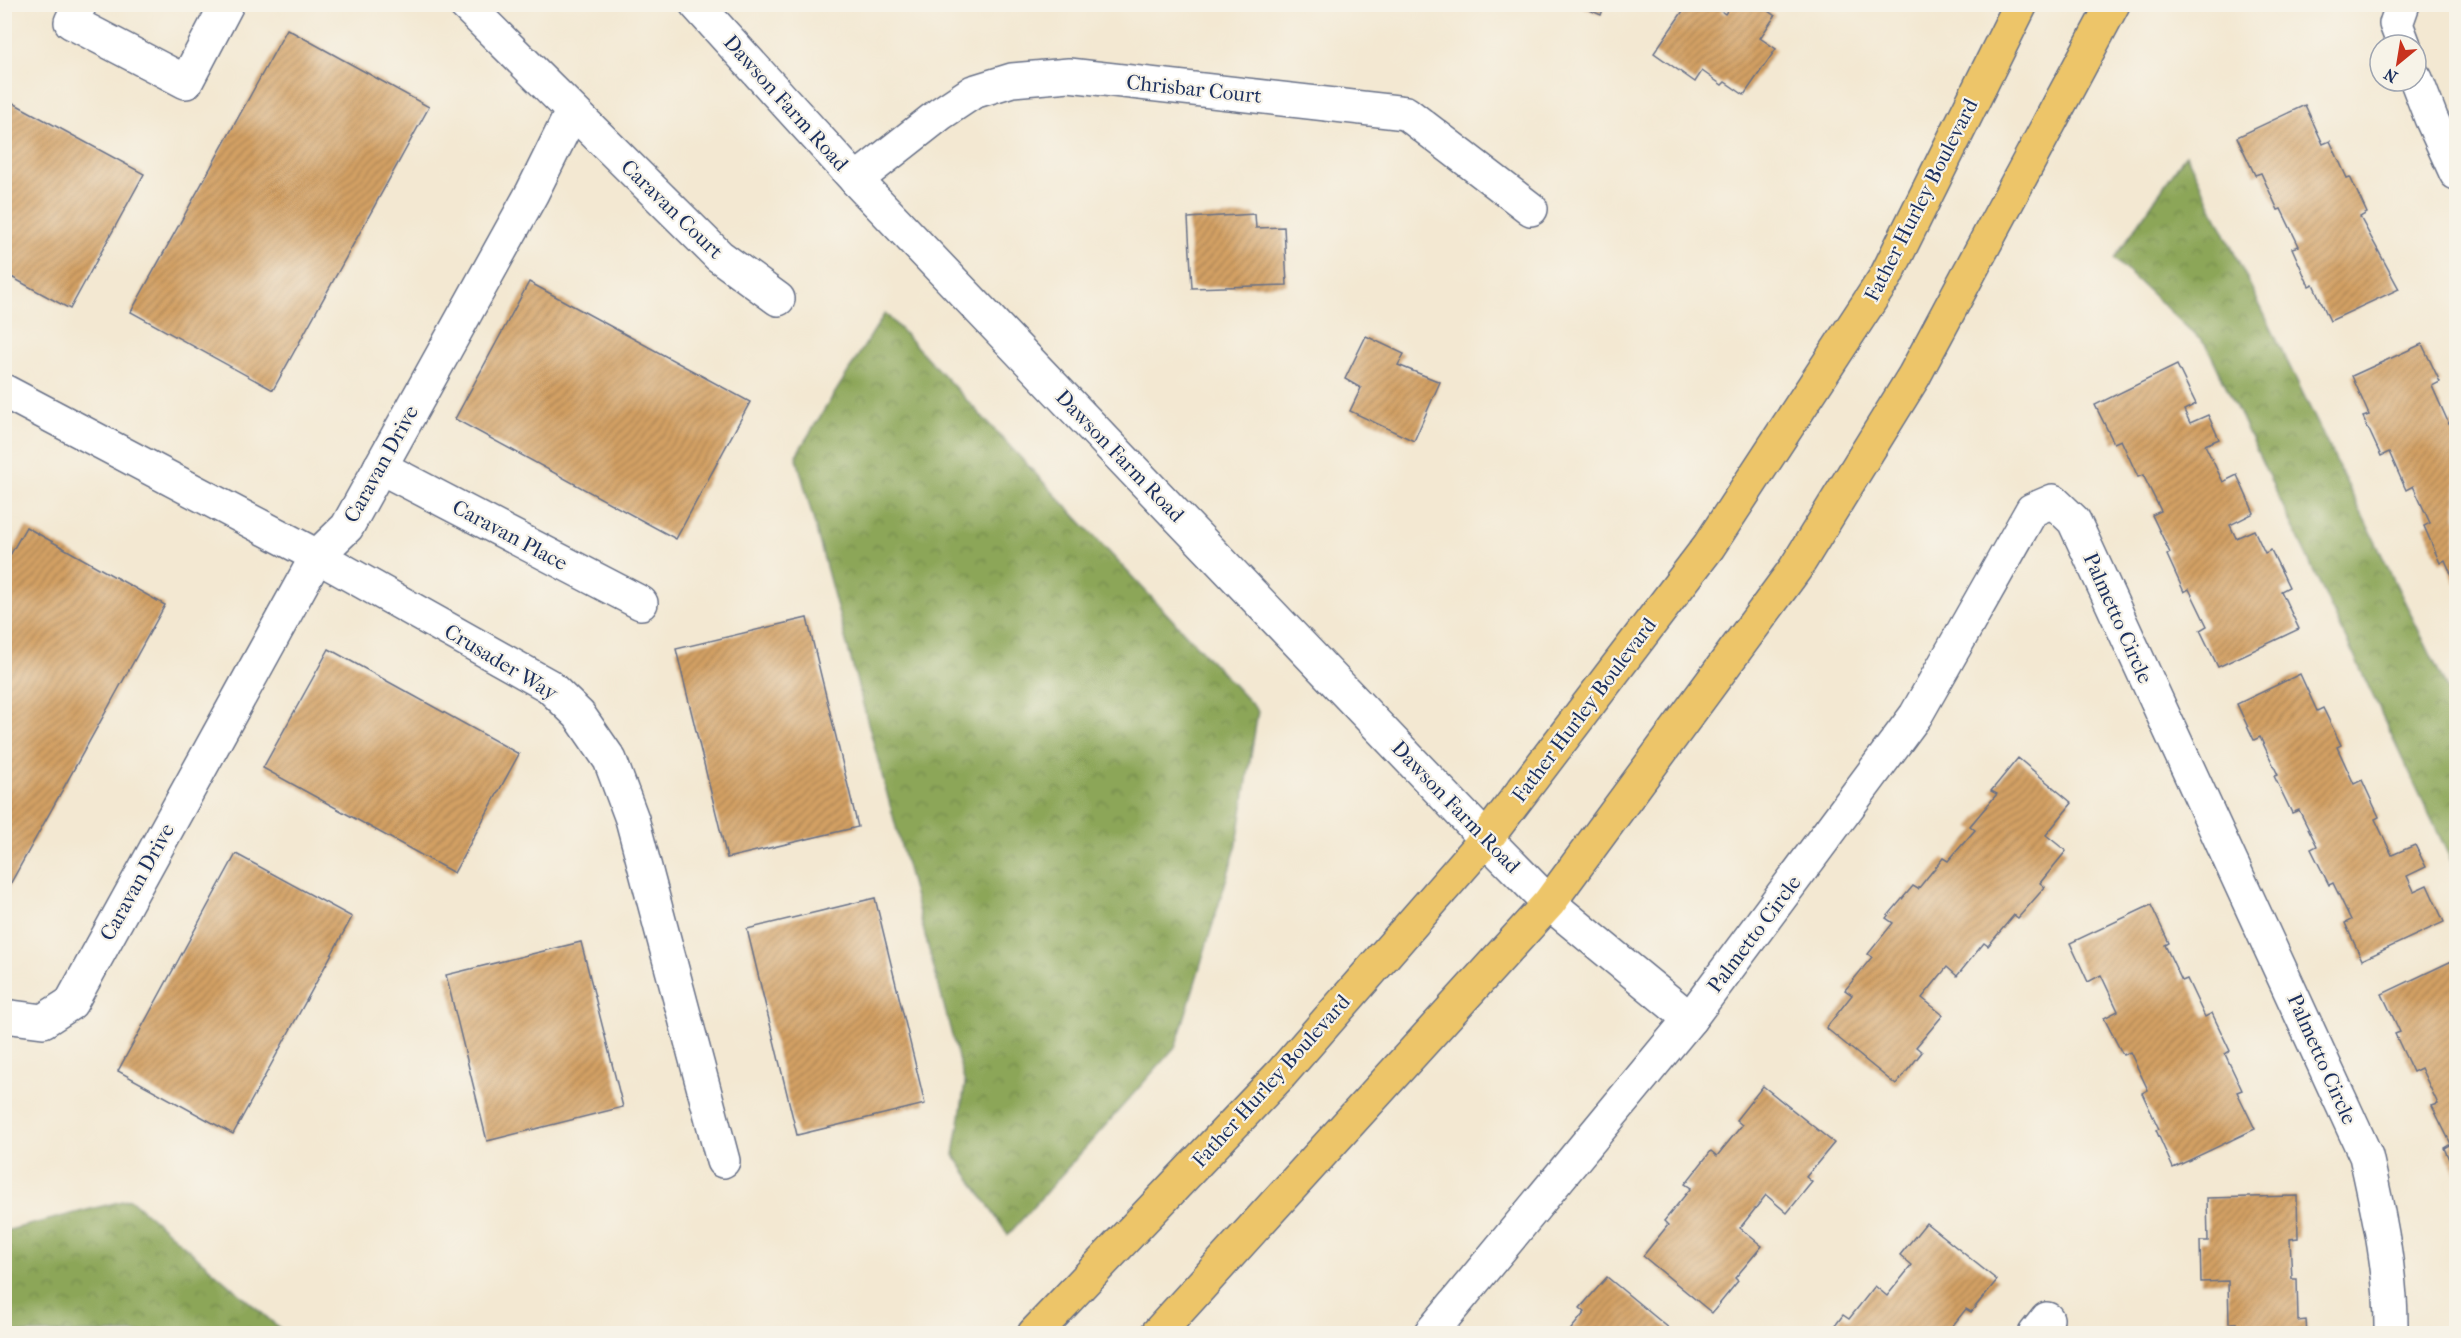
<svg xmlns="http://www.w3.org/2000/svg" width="2461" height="1338" viewBox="0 0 2461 1338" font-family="'IM FELL French Canon',serif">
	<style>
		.forest { fill: url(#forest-crowns); stroke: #546a5b; stroke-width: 1.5 }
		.building { fill: url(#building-hatch) }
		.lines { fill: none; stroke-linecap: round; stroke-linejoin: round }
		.minor-casing { stroke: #677087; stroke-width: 36 }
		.major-casing { stroke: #677087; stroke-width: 36 }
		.minor { stroke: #fff; stroke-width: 33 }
		.major { stroke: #edc569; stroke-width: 33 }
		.labels { text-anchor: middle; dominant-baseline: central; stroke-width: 4.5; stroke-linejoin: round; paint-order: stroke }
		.street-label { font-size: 21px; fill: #1b2f5e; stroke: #f7f3e8 }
	</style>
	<defs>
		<pattern id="forest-crowns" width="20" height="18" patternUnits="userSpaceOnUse" patternTransform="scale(1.5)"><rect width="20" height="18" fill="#8ca658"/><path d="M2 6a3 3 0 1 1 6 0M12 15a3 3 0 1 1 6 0" fill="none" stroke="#72884c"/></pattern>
		<pattern id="building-hatch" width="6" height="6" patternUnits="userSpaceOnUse" patternTransform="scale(1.5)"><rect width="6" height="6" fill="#d3a063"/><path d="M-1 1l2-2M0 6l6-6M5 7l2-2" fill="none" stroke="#aa8355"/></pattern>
	</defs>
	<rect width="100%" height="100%" fill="#f7f3e8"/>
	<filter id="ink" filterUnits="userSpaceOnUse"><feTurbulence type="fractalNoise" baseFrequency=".0167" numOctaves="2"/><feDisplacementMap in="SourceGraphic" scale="12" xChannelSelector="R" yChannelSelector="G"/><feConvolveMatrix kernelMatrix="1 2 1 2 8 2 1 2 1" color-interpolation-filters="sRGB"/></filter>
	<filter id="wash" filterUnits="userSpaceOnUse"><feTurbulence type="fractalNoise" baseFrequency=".008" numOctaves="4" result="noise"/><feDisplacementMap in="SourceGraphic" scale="24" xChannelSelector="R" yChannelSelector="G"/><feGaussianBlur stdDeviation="1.35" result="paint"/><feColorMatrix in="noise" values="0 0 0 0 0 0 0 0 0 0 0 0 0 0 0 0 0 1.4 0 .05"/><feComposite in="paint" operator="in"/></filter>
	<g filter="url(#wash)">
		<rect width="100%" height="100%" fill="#f3e8d2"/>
		<g class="forest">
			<polygon points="2186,154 2456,707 2456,871 2207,346 2114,259"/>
			<polygon points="885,313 1258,711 1237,844 1176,1046 1008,1235 954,1155 965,1084 796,455"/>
			<polygon points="130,1199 285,1333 5,1333 5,1231"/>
		</g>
		<g id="blocks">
			<g class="building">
				<polygon points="1576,4 1605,4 1601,15"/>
				<polygon points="1678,4 1726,4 1721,11 1725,14 1732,4 1758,4 1775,16 1760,38 1776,49 1744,95 1725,82 1722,85 1702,71 1695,82 1654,53 1685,8"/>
				<polygon points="287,29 429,107 273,390 131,312"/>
				<polygon points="4,98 144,174 70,309 4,273"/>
				<polygon points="2305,105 2323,144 2330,141 2347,178 2350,177 2367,213 2360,217 2399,289 2330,321 2313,284 2309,286 2292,248 2299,246 2281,209 2278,210 2261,173 2255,175 2237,137"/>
				<polygon points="1255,214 1256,228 1284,227 1287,285 1192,288 1188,218"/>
				<polygon points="529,282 750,402 676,539 455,419"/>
				<polygon points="1366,336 1404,354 1398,365 1440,382 1414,441 1350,411 1361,388 1345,379"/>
				<polygon points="2422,344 2440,382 2432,386 2449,424 2456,421 2456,585 2445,560 2440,563 2424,526 2430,523 2413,486 2406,490 2389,452 2381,456 2363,417 2369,415 2352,376"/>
				<polygon points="2177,365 2196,404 2184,410 2190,423 2208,415 2219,439 2205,445 2223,482 2237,475 2254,513 2230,525 2236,538 2254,530 2265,553 2271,550 2289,587 2281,591 2299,629 2218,667 2200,630 2207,626 2189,589 2184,592 2167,555 2170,553 2152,515 2161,511 2143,475 2138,477 2121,440 2114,443 2095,405"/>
				<polygon points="26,527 165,605 8,888 4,886 4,566"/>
				<polygon points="807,618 858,827 727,858 676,649"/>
				<polygon points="329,649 519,754 454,873 263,768"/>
				<polygon points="2300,674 2317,711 2323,708 2341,745 2337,747 2354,784 2362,780 2379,817 2375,819 2392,855 2415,845 2426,867 2407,876 2414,891 2427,885 2444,922 2362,960 2345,923 2351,920 2333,883 2329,885 2311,849 2317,846 2299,810 2292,813 2274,776 2278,775 2260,737 2254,740 2237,704"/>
				<polygon points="2018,758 2072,803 2046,835 2066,851 2040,883 2045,887 2018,918 2014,915 1988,946 1984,943 1957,976 1947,967 1922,998 1943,1015 1916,1047 1922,1052 1896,1085 1826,1028 1852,995 1845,990 1872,957 1868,954 1893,923 1886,918 1913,886 1918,889 1943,858 1948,861 1975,830 1970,826 1997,794 1991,791"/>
				<polygon points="236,854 352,917 233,1134 118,1071"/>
				<polygon points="875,898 925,1104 797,1135 747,929"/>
				<polygon points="2151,905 2169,943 2165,945 2182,981 2187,979 2205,1017 2212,1013 2230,1051 2225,1054 2242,1090 2237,1092 2255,1129 2173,1168 2156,1130 2159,1129 2142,1093 2148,1090 2130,1052 2123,1055 2104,1018 2118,1011 2101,975 2088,982 2070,943"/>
				<polygon points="581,942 623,1107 487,1141 446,975"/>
				<polygon points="2456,959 2456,1175 2444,1148 2451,1144 2432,1106 2438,1104 2421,1068 2413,1072 2395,1034 2400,1032 2382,994"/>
				<polygon points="1763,1086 1834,1143 1806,1177 1812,1182 1787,1213 1766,1195 1740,1228 1762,1246 1735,1278 1738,1281 1712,1313 1643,1256 1668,1225 1664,1221 1691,1188 1685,1184 1711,1151 1717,1156 1742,1125 1736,1120"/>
				<polygon points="2297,1196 2298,1238 2290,1239 2292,1279 2297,1279 2298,1321 2306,1320 2307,1334 2237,1334 2236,1323 2229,1323 2228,1281 2201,1282 2200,1241 2208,1241 2207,1198"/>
				<polygon points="1926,1223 1997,1280 1971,1312 1966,1309 1946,1334 1829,1334 1843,1315 1849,1319 1875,1286 1887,1296 1912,1265 1900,1255"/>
				<polygon points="1607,1277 1676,1334 1567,1334 1585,1312 1580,1308"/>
			</g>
		</g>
	</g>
	<g filter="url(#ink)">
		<use href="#blocks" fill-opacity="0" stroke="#677087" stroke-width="1.5"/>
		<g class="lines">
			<defs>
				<g id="minor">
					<polyline points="80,4 71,22 186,82 227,4"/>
					<polyline points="465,4 719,256 778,299"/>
					<polyline points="696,4 856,180 1486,839 1549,903 1690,1019"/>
					<polyline points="2403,4 2396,24 2404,45"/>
					<polyline points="2416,79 2431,118 2456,173"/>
					<polyline points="856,180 940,114 973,92 1012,80 1069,75 1406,113 1531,209"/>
					<polyline points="4,391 317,556 549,686 579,715 610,760 632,819 723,1161"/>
					<polyline points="380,467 641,603"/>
					<polyline points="4,1016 43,1021 71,1003 317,556 347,527 532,193 572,112"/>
					<path d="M 1430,1334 L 1690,1019 L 1916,715 L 2032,510 L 2053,501 L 2074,521 L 2366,1156 C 2379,1215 2392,1273 2391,1334"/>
					<polyline points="2035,1334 2047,1319"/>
				</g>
				<g id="major">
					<polyline points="1034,1334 1281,1074 1486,839 1709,546 1886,276 2021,4"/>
					<polyline points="1157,1334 1549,903 1795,569 1914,376 2113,4"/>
				</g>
			</defs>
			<use href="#minor" class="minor-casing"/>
			<use href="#major" class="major-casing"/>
			<use href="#minor" class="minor"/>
			<use href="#major" class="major"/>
		</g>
	</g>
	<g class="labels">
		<g class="street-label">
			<text transform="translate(1194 89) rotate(6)">Chrisbar Court</text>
			<text transform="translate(786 103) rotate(48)">Dawson Farm Road</text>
			<text transform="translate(1921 200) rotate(-63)">Father Hurley Boulevard</text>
			<text transform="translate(672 209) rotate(44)">Caravan Court</text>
			<text transform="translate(1120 456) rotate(46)">Dawson Farm Road</text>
			<text transform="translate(381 464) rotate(-61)">Caravan Drive</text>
			<text transform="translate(510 535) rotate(28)">Caravan Place</text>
			<text transform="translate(2118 618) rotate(66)">Palmetto Circle</text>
			<text transform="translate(501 662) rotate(31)">Crusader Way</text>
			<text transform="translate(1584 710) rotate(-53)">Father Hurley Boulevard</text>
			<text transform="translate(1456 807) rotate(46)">Dawson Farm Road</text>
			<text transform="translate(137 882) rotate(-61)">Caravan Drive</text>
			<text transform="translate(1754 934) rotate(-53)">Palmetto Circle</text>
			<text transform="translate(2322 1059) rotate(66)">Palmetto Circle</text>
			<text transform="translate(1271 1081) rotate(-48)">Father Hurley Boulevard</text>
		</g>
	</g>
	<rect width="2461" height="1338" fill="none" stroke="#f7f3e8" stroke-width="24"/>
	<g transform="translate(2398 63) rotate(210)"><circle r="28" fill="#f7f3e8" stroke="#9fa5b1" stroke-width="1.5"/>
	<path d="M0-4.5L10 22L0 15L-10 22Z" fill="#c8321e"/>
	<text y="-9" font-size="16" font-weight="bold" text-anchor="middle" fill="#1b2f5e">N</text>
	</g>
</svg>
